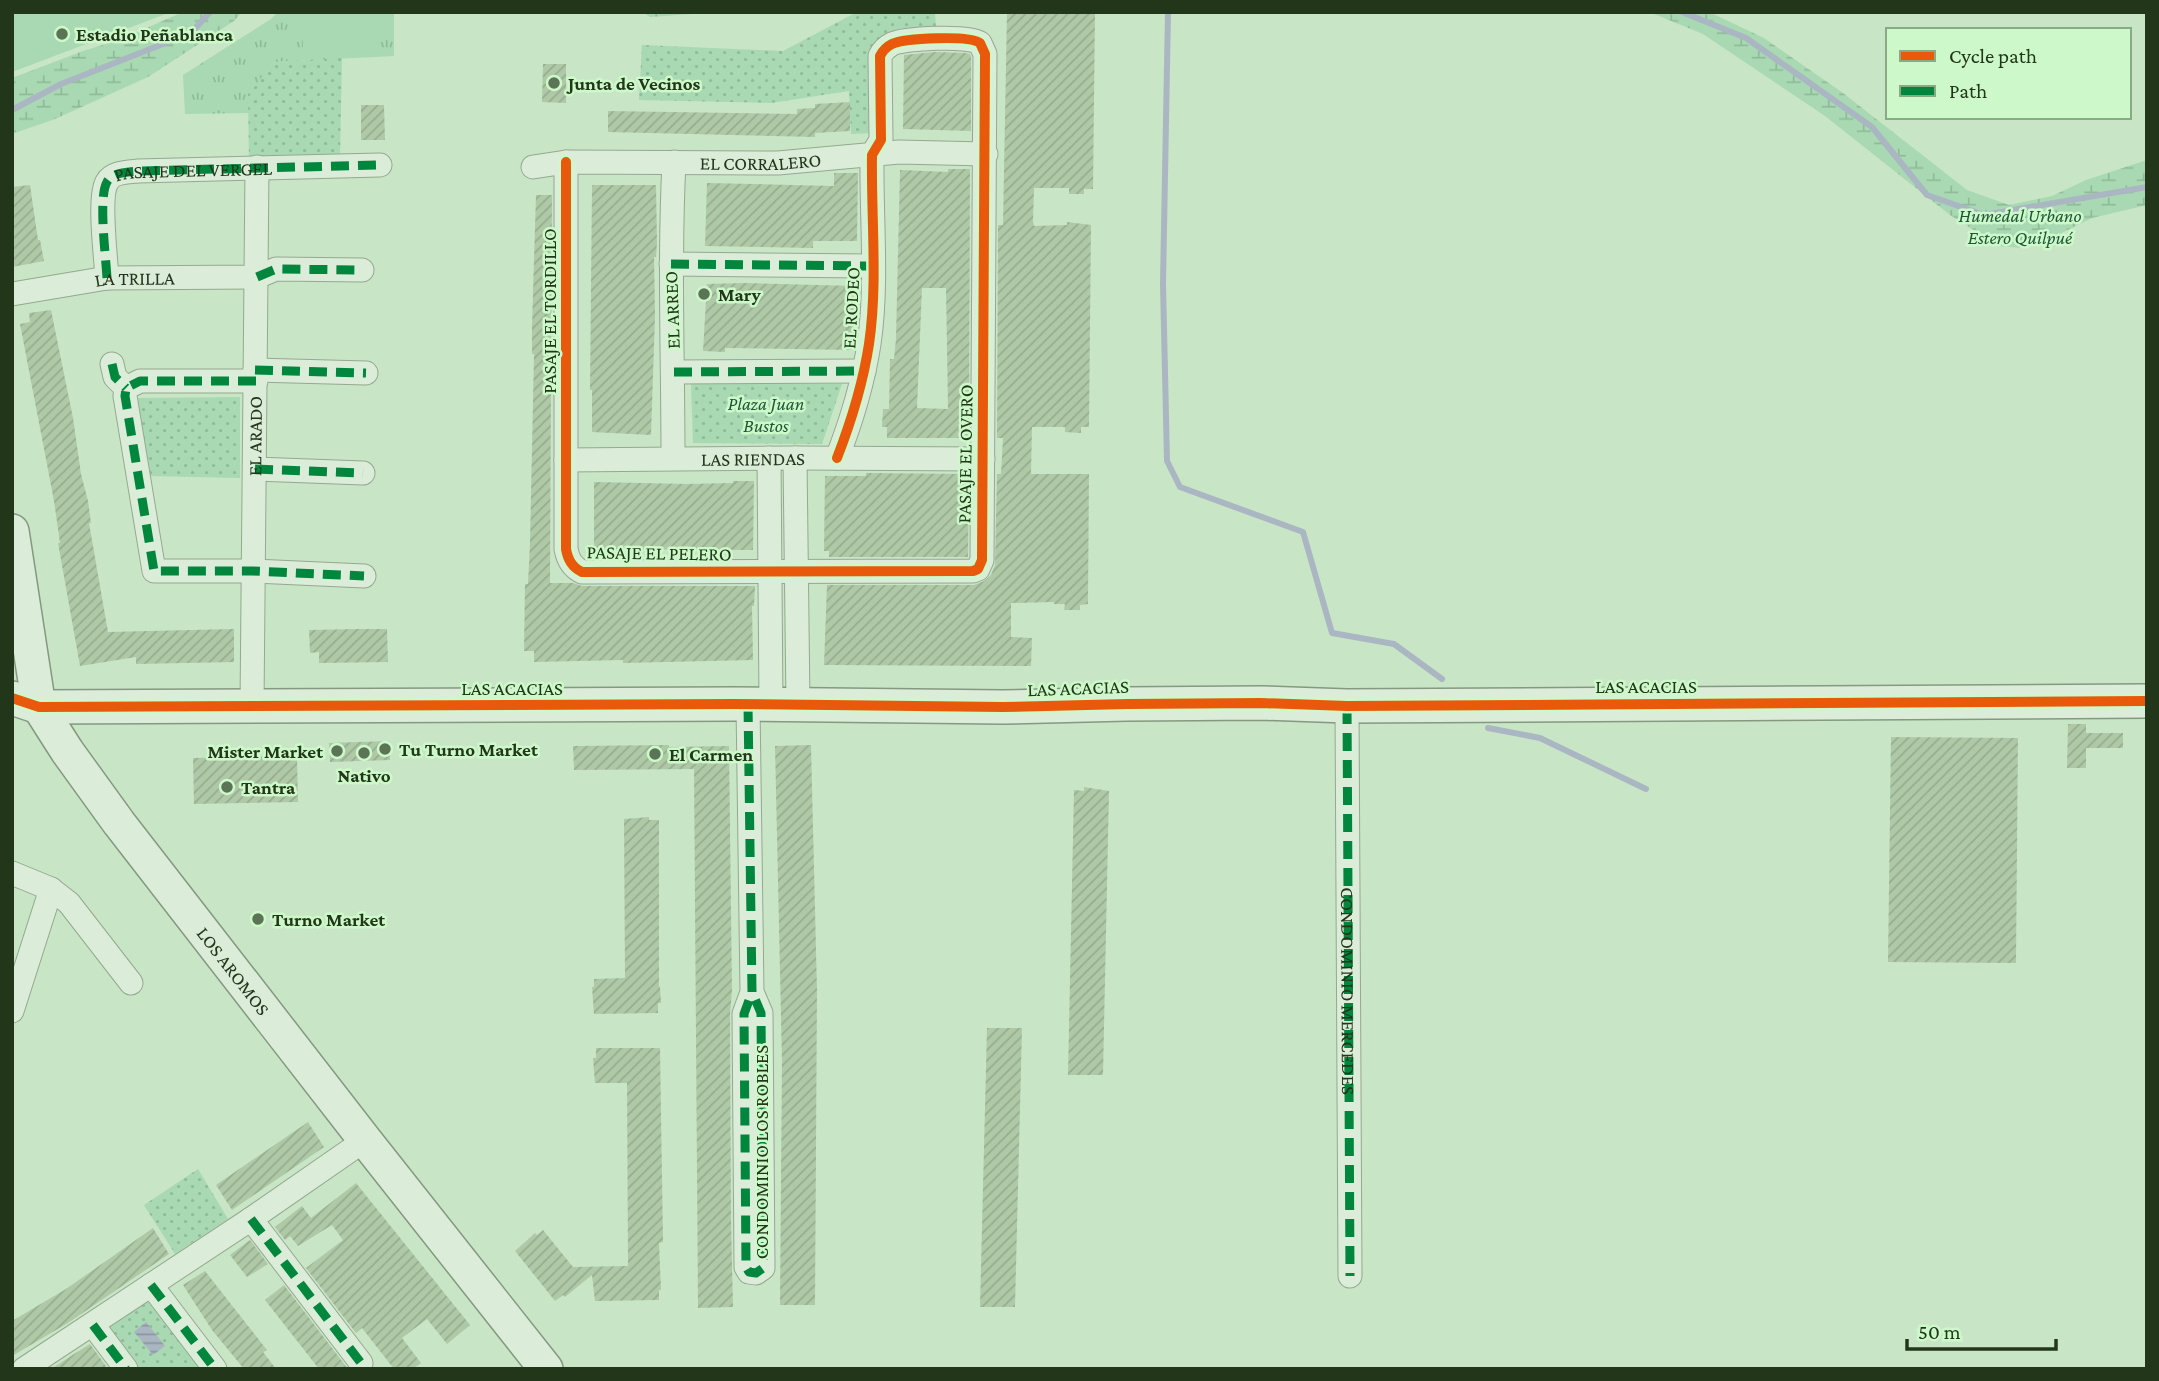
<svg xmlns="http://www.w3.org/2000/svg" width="2159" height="1381" viewBox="0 0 2159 1381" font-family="'Crimson Pro',serif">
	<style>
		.grass { fill: url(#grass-tufts) }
		.wetland { fill: url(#wetland-marsh) }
		.park { fill: url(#park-dots) }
		.garden { fill: #a8d9b3 }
		.water { fill: url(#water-rules) }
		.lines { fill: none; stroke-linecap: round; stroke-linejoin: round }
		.stream { stroke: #abb6c3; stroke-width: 6 }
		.building { fill: url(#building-hatch); fill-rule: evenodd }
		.street-casing { stroke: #94a990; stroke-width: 25 }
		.secondary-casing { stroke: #849980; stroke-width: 36 }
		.street { stroke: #dbecd9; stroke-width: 23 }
		.secondary { stroke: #dbecd9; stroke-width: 33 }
		.quiet { stroke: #00873e; stroke-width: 9; stroke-dasharray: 18 9; stroke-linecap: butt }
		.cycleway-casing { stroke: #cdf9ca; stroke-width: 15 }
		.cycleway { stroke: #e8590c; stroke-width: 10 }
		.poi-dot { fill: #5c7456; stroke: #cdf9ca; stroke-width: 2.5 }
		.labels { text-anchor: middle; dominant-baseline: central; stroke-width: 5; stroke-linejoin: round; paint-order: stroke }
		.poi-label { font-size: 19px; font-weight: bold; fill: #223719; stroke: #cdf9ca; text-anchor: start }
		.street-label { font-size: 19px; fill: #223719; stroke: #cdf9ca }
		.park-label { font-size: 19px; font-style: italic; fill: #1e5637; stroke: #cdf9ca }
	</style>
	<defs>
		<pattern id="grass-tufts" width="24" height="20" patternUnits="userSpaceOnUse" patternTransform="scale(1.75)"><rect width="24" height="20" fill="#a8d9b3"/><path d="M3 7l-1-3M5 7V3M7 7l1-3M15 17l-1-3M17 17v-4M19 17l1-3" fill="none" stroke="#90bb99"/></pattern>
		<pattern id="wetland-marsh" width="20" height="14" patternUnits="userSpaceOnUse" patternTransform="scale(1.75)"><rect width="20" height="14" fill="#a8d9b3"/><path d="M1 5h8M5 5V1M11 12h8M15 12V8" fill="none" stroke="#90bb99"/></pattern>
		<pattern id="park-dots" width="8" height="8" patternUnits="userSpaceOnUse" patternTransform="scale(1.75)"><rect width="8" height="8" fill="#a8d9b3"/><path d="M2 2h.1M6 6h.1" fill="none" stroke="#90bb99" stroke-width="1.8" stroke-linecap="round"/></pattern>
		<pattern id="water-rules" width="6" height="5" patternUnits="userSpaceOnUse" patternTransform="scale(1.75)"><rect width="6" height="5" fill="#abb6c3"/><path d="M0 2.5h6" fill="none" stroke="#8b959e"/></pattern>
		<pattern id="building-hatch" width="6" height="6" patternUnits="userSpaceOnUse" patternTransform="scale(1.75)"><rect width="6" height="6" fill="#afc9a7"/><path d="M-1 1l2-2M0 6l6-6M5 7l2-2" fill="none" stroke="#96ad8f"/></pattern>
	</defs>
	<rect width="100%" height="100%" fill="#c8e5c6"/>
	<polygon class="grass" points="278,12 394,12 394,56 274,62 249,94 249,113 185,114 183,75 271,19"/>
	<g class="wetland">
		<polygon points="183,12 242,12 234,21 148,77 55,119 12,134 12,78 83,51 119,40"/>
		<polygon points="642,12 720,12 650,17"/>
		<polygon points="1649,12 1709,12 1764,38 1843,93 1967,190 2009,205 2052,196 2086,180 2147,160 2147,205 2092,218 2045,241 2021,248 1999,246 1950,215 1825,116 1703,34"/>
	</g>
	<g class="park">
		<polygon points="857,12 935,12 936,27 893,32 874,51 872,133 851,134 849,91 771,103 639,100 642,45 783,51"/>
		<polygon points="342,58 340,157 249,161 248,94 274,62"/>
		<polygon points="691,384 842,384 822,444 693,443"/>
		<polygon points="240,397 240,478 147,476 138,398"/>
		<polygon points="198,1169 228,1219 175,1254 144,1205"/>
		<polygon points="150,1299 204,1369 139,1369 108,1327"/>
	</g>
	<g class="garden">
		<polygon points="12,12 171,12 12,72"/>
		<polygon points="302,12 374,12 375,51 303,54"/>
	</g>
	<polygon class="water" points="146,1322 165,1346 153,1355 134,1332"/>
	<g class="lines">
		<g class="stream">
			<polyline points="1168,12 1163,284 1167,461 1180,487 1303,532 1332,633 1394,644 1442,679"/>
			<polyline points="1682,12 1746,38 1872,127 1927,195 1984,215 2147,187"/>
			<polyline points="12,110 61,84 191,33 210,12"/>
			<polyline points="1488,728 1540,738 1646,789"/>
		</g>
	</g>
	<g class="building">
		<polygon points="1007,12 1095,12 1093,189 1084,189 1084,194 1069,194 1069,188 1034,188 1033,221 1034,226 1067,225 1067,222 1091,225 1089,427 1081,427 1081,433 1065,432 1065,427 1032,427 1031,474 1089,474 1088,604 1080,605 1080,610 1064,610 1065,604 1054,604 1054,602 1011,603 1011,637 1032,638 1031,666 824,665 827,585 974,585 984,581 991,575 995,565 997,474 1001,474 1003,438 997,438 998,225 1003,225"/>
		<polygon points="935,52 965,53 970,54 971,57 971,131 903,129 904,55"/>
		<polygon points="543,64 566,64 566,103 542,102"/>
		<polygon points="850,102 850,131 815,133 815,137 608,132 608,111 797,114 797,109 815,108 815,104"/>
		<polygon points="361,105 384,105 385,140 361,140"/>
		<path d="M 948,169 L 970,169 L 969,438 L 887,438 L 887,427 L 882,427 L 883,409 L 889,409 L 890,359 L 894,359 L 896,339 L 900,170 L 948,172 ZM 922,288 L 946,288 L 948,409 L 917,408 Z"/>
		<polygon points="834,173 858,173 857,241 813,241 813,248 705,246 707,183 834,186"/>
		<polygon points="30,185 38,240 40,240 44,261 12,267 12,187"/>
		<polygon points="592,185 656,185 657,243 656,257 654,257 655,316 651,435 592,432 592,390 590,390"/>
		<polygon points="536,195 552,195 550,583 573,583 582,586 755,586 754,606 752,606 753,660 623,663 623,660 534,662 534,651 524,651 525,584 528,584 530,543 534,354 532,354 532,327"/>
		<polygon points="745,283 855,286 852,350 725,348 725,352 703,351 707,284"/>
		<polygon points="51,310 73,418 81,474 88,501 91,523 89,523 108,632 234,629 234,662 136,664 136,657 80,666 58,543 60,543 54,501 20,324 30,322 29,313"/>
		<polygon points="866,473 969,474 968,557 829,557 829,551 824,551 825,476 866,476"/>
		<polygon points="733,481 754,481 753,550 594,549 594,482 687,484 733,483"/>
		<polygon points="359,629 387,629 388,662 319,663 319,652 310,653 309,630"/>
		<polygon points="2068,724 2086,724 2086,733 2123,733 2123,748 2086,748 2086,768 2067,768"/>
		<polygon points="1891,737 2018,738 2016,963 1888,962"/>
		<polygon points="389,741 390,760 330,762 329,743"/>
		<polygon points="669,745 669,747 729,746 732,990 730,1014 731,1221 733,1307 698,1308 694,769 574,770 573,746"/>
		<polygon points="811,745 817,991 815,1305 780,1305 782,1062 775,746"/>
		<polygon points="297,756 298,802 194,804 193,758"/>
		<polygon points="1084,787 1109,791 1103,1075 1068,1075 1074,790 1084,791"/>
		<polygon points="649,817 649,820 659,820 659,987 660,987 661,1003 658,1003 658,1013 594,1014 592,987 594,987 594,979 625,978 624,819"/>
		<polygon points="987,1028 1022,1028 1015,1307 980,1307"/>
		<polygon points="596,1048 660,1048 663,1242 659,1243 661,1290 659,1290 659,1300 595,1301 592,1275 565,1297 563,1295 555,1301 515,1251 535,1233 537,1235 543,1230 573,1267 628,1266 627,1083 595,1083 593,1058 596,1058"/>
		<polygon points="308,1122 324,1147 232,1210 216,1185"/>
		<polygon points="356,1183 470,1325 447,1344 427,1319 402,1338 421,1363 413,1369 394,1369 362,1328 356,1333 306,1268 343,1240 332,1225 298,1246 290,1236 285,1240 275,1227 302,1206 311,1218"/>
		<polygon points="153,1228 169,1254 68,1323 12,1356 12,1321 66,1289"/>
		<polygon points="250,1240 268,1264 247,1277 230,1255"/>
		<polygon points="205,1271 267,1350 263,1352 276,1369 244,1369 212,1330 183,1285"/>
		<polygon points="284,1285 348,1369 319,1369 265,1300"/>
		<polygon points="90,1344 108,1369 51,1369 74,1354"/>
	</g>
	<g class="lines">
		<defs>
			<g id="street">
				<path d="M 566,162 L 566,549 C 568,560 572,567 582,572 L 973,571 L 978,569 L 982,560 L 985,54 L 980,43 C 969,35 905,38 892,44 C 886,47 883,50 880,56 L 881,140 L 872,155 C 871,217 878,283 869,344 C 863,383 851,422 837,458"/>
				<path id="s1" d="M 533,167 L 566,162 L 778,163 L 899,152 L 986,154"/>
				<polyline points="671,264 872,266"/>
				<path id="s2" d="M 107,278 C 106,258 98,197 107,182 C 112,172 128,172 138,171 L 380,165"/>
				<path id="s3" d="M 12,294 L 107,278 L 257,277 L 276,269 L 362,270"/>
				<polyline points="112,364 115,377 126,388"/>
				<polyline points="255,370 366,373"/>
				<polyline points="674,372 864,371"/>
				<polyline points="256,381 140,381 126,388 125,396 154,571 253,571 364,576"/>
				<path d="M 673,458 C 673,359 669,261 674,162"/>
				<polyline points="769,458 771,704"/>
				<polyline points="795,458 798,704"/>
				<path id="s4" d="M 566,460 L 795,458 L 983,459"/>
				<polyline points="255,469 363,473"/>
				<polyline points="748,704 752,992 744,1014 746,1267 749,1272 756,1273 763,1268 761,1013 752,992"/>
				<path id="s5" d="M 252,706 L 257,167"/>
				<polyline points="1347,706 1350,1276"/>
				<polyline points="12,873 51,889 69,903 131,983"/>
				<polyline points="12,1011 51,889"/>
				<polyline points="251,1219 361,1363"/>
				<polyline points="151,1285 215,1369"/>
				<polyline points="93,1325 126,1369"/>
				<polyline points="24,1369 251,1219 365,1140"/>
			</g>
			<g id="secondary">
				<path id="s6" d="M 12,531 L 39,707 L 67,751 L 119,823 L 365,1140 L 546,1369"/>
				<polyline points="12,698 39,707 735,704 1003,707 1127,704 1261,703 1347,706 2147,701"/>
			</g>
		</defs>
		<use href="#street" class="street-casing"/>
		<use href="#secondary" class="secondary-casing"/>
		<use href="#street" class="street"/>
		<use href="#secondary" class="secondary"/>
		<g class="quiet">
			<polyline points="671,264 872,266"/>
			<polyline points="257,277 276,269 362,270"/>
			<path d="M 107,278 C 106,258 98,197 107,182 C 112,172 128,172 138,171 L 380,165"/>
			<polyline points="112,364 115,377 126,388"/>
			<polyline points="255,370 366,373"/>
			<polyline points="674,372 864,371"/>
			<polyline points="256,381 140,381 126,388 125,396 154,571 253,571 364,576"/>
			<polyline points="255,469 363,473"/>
			<polyline points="748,704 752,992 744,1014 746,1267 749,1272 756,1273 763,1268 761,1013 752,992"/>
			<path id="s7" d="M 1347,706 L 1350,1276"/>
			<polyline points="251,1219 361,1363"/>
			<polyline points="151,1285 215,1369"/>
			<polyline points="93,1325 126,1369"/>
		</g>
		<defs>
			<g id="cycleway">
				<path d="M 566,162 L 566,549 C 568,560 572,567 582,572 L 973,571 L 978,569 L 982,560 L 985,54 L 980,43 C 969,35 905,38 892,44 C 886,47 883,50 880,56 L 881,140 L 872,155 C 871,217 878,283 869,344 C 863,383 851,422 837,458"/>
				<polyline points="12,698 39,707 735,704 1003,707 1127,704 1261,703 1347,706 2147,701"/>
			</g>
		</defs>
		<use href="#cycleway" class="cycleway-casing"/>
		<use href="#cycleway" class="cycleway"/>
	</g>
	<g class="poi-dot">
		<circle cx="62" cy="34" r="7"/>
		<circle cx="554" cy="83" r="7"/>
		<circle cx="704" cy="294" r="7"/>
		<circle cx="385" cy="749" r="7"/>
		<circle cx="337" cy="751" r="7"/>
		<circle cx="364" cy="753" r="7"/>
		<circle cx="655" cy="754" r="7"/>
		<circle cx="227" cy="787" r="7"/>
		<circle cx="258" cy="919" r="7"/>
	</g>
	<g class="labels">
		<g class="poi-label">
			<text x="76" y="34">Estadio Peñablanca</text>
			<text x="568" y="83">Junta de Vecinos</text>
			<text x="718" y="294">Mary</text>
			<text x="399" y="749">Tu Turno Market</text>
			<text x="323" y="751" text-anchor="end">Mister Market</text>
			<text x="669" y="754">El Carmen</text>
			<text x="364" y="775" text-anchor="middle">Nativo</text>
			<text x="241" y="787">Tantra</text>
			<text x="272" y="919">Turno Market</text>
		</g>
		<g class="street-label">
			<text stroke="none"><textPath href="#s1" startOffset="228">EL CORRALERO</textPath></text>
			<text stroke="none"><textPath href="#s2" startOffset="186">PASAJE DEL VERGEL</textPath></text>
			<text stroke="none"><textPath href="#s3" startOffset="124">LA TRILLA</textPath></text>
			<text transform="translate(851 308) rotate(-87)">EL RODEO</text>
			<text transform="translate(672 310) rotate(-92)">EL ARREO</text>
			<text transform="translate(549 311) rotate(-90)">PASAJE EL TORDILLO</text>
			<text stroke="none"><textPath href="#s5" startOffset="270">EL ARADO</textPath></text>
			<text transform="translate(965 454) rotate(-89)">PASAJE EL OVERO</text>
			<text stroke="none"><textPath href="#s4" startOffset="187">LAS RIENDAS</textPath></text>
			<text transform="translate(659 553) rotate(1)">PASAJE EL PELERO</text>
			<text x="1646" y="686">LAS ACACIAS</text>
			<text x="512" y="688">LAS ACACIAS</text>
			<text transform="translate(1078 688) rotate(-2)">LAS ACACIAS</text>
			<text stroke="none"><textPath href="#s6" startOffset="506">LOS AROMOS</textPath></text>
			<text stroke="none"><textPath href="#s7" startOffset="285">CONDOMINIO MERCEDES</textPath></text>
			<text transform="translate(761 1152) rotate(-90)">CONDOMINIO LOS ROBLES</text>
		</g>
		<g class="park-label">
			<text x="2020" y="215">Humedal Urbano<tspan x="2020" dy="22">Estero Quilpué</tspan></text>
			<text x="766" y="403">Plaza Juan<tspan x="766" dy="22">Bustos</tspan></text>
		</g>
	</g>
	<rect width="2159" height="1381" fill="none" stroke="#223719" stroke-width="28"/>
	<rect x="1886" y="28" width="245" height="91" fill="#cdf9ca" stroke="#89ab83" stroke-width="2"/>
	<rect x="1900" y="51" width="35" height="10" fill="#e8590c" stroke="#89ab83" stroke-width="2"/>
	<text x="1949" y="63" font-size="21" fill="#223719">Cycle path</text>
	<rect x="1900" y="86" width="35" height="10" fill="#00873e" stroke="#89ab83" stroke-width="2"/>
	<text x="1949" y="98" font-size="21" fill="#223719">Path</text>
	<path d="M1907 1339v10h149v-10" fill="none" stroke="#223719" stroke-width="3.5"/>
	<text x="1918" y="1339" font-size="21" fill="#223719" stroke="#cdf9ca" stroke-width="5" paint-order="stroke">50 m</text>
</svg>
